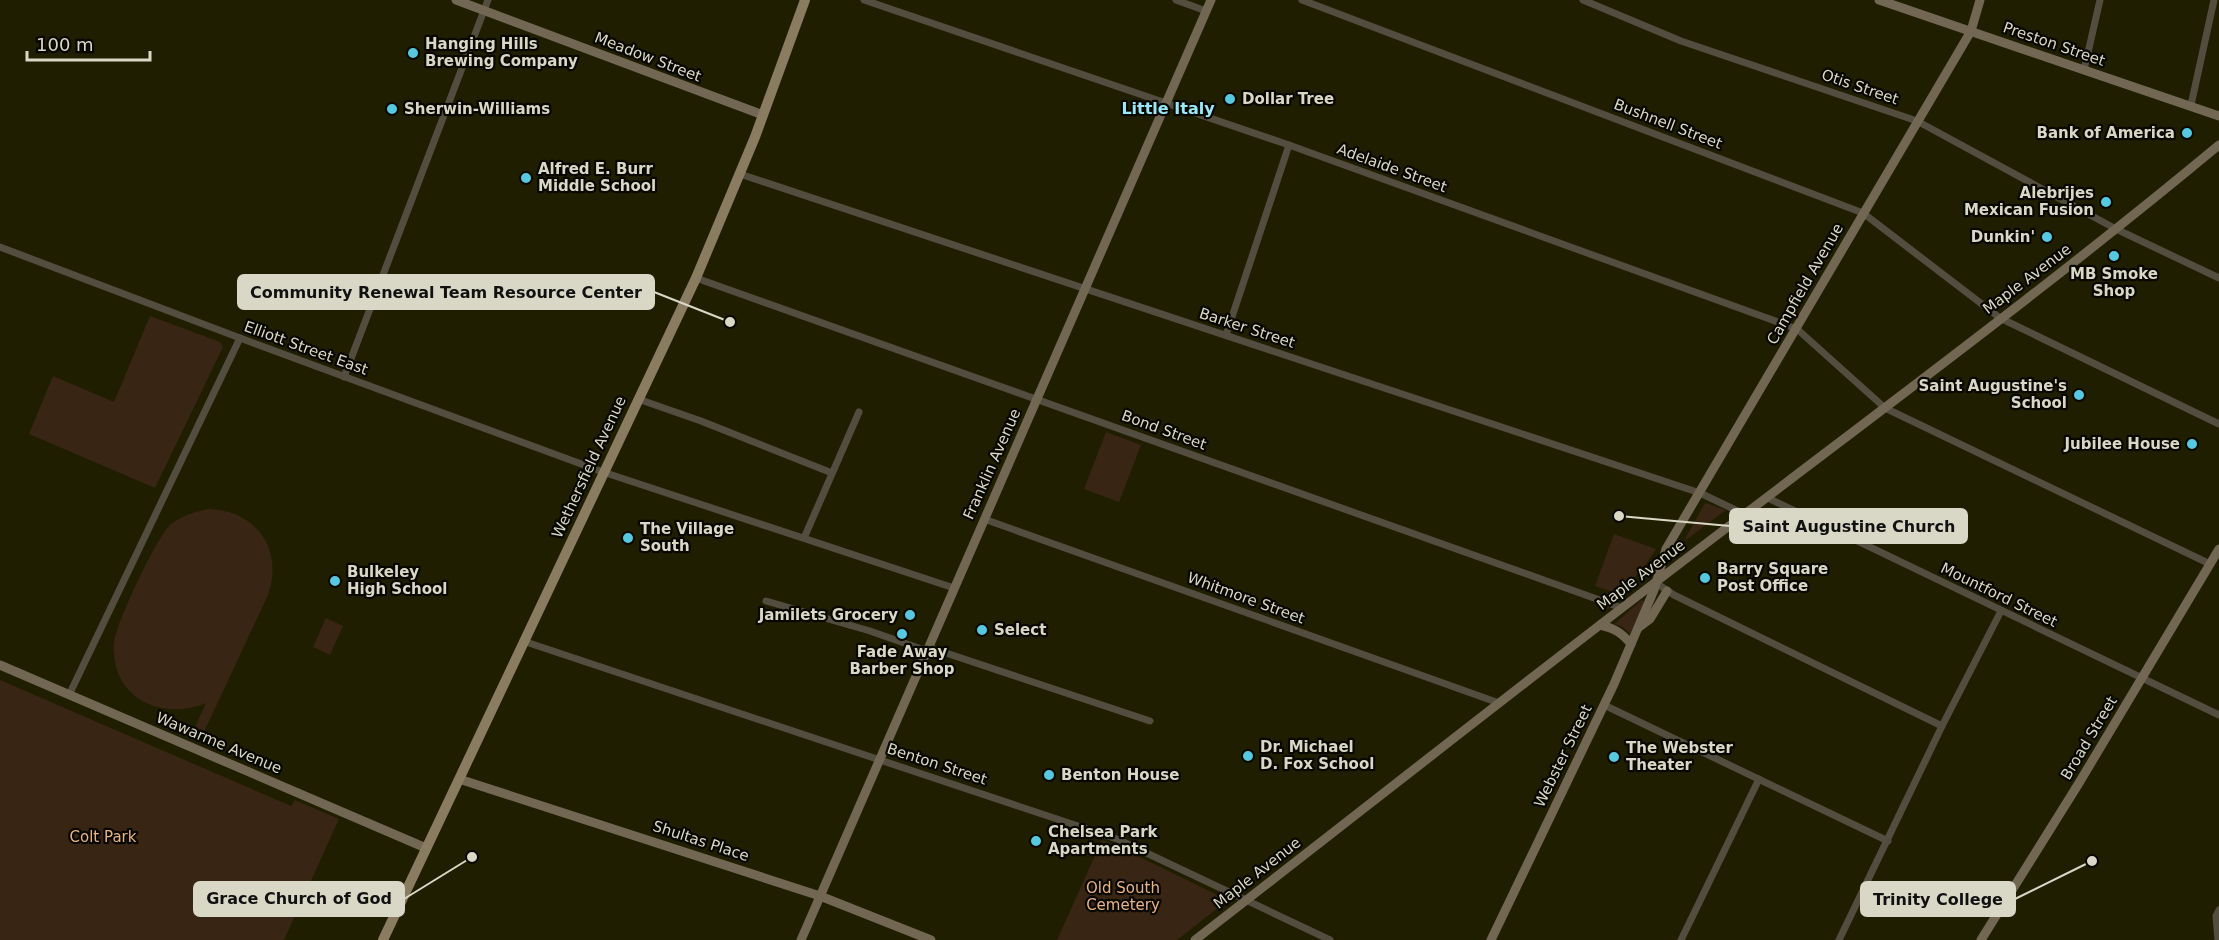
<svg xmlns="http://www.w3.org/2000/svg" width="2219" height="940" viewBox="0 0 2219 940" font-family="'DejaVu Sans',sans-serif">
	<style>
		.green { fill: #382513 }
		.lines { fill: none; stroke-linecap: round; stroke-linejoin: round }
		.street { stroke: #534d40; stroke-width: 7 }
		.secondary { stroke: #726753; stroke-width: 9 }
		.primary { stroke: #8a7c61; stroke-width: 10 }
		.poi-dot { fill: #56c9e1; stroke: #080801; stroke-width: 2 }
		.labels { text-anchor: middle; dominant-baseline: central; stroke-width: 4.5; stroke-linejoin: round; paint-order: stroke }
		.poi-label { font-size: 15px; font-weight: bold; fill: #d9d8c6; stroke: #080801; text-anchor: start }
		.street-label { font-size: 15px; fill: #d9d8c6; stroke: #080801 }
		.park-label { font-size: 15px; fill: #e9b282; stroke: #080801 }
		.neighbourhood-label { font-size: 16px; font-weight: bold; fill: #99e7f8; stroke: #080801 }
		.leader { fill: none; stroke: #d9d8c6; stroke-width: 2 }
		.callout-dot { fill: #d9d8c6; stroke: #080801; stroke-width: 2 }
		.callout { fill: #d9d8c6; stroke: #d9d8c6; stroke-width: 2 }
		.callout-label { font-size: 16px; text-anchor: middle; font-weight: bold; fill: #111 }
	</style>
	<rect width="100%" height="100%" fill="#201e00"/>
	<g class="green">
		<polygon points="150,316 220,342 223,347 155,488 29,434 53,376 114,402"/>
		<polygon points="1106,432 1141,445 1119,502 1084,489"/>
		<polygon points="1705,503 1726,510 1686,540 1685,539"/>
		<path d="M 208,509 C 256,510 284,549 268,595 L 204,732 L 195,727 L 206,703 C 166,720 117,702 114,654 C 113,646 114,638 117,631 C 123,610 156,539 170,525 C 181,516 194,512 208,509 Z"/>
		<polygon points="1614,534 1656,549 1645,566 1619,594 1595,586"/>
		<polygon points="1642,600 1645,602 1630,634 1623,627 1614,624"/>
		<polygon points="326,618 343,626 330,655 313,647"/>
		<polygon points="0,680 291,806 295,800 339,819 284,940 0,940"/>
		<polygon points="1102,840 1113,844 1228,900 1177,940 1057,940"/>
	</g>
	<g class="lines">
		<g class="street">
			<polyline points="864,0 1289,145 1797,329 1885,408 2210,564"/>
			<polyline points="1176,0 1206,11"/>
			<polyline points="1302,0 1863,213 2000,318 2219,424"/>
			<polyline points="1583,0 1681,41 1917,121 2116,229 2219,278"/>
			<polyline points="2084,70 2100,0"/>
			<polyline points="2191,105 2214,0"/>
			<polyline points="740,174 1700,493 1744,514"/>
			<polyline points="0,247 240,338 603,472 954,588"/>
			<polyline points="696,278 1622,608"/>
			<polyline points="1226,335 1289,145"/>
			<polyline points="344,377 488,0"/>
			<polyline points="638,399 701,421 832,473"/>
			<polyline points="1768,498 2219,715"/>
			<polyline points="984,519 1499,703"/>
			<polyline points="804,538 859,412"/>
			<polyline points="1656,583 1674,595 1942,726"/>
			<polyline points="766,601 870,631 927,651"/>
			<polyline points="523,641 1117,839 1330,940"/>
			<polyline points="928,647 1150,721"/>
			<polyline points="69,695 240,338"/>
			<polyline points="1604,705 1888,841"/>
			<polyline points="1681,940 1759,779"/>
			<polyline points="1839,940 1942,726 2001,611"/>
			<polyline points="2218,940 2216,916 2219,910"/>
		</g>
		<g class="secondary">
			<polyline points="456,0 763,115"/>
			<polyline points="1879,0 2219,116"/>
			<path d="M 1600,625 C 1614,628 1622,633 1631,644"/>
			<polyline points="1638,628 1650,619 1667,591"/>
			<polyline points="0,665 426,848"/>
			<polyline points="459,779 820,896 931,940"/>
			<polyline points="801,940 1211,0"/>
			<path d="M 1195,940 C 1377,799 1557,656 1741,517 C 1901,395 2064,274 2219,145"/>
			<polyline points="1491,940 1614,684 1654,590 1666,549 1971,31 1980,0"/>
			<polyline points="1981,940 2079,783 2219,549"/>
		</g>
		<polyline class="primary" points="383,940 696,278 755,137 805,0"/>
	</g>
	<g class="poi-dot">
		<circle cx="413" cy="53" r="6"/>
		<circle cx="1230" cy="99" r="6"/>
		<circle cx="392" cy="109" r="6"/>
		<circle cx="2187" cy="133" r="6"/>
		<circle cx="526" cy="178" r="6"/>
		<circle cx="2106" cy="202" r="6"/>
		<circle cx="2047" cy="237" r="6"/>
		<circle cx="2114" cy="256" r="6"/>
		<circle cx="2079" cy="395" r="6"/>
		<circle cx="2192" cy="444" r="6"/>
		<circle cx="628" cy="538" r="6"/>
		<circle cx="1705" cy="578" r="6"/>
		<circle cx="335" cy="581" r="6"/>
		<circle cx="910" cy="615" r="6"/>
		<circle cx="982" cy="630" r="6"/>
		<circle cx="902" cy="634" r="6"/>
		<circle cx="1248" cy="756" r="6"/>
		<circle cx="1614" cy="757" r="6"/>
		<circle cx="1049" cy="775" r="6"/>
		<circle cx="1036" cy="841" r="6"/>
	</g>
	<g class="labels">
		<g class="poi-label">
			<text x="425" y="44">Hanging Hills<tspan x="425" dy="17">Brewing Company</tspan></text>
			<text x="1242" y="99">Dollar Tree</text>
			<text x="404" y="109">Sherwin-Williams</text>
			<text x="2175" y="133" text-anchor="end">Bank of America</text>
			<text x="538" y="169">Alfred E. Burr<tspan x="538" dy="17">Middle School</tspan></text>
			<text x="2094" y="193" text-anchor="end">Alebrijes<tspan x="2094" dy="17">Mexican Fusion</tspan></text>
			<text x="2035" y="237" text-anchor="end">Dunkin'</text>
			<text x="2114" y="274" text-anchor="middle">MB Smoke<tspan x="2114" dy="17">Shop</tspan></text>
			<text x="2067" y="386" text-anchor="end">Saint Augustine's<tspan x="2067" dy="17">School</tspan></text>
			<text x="2180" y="444" text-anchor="end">Jubilee House</text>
			<text x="640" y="529">The Village<tspan x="640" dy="17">South</tspan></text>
			<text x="1717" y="569">Barry Square<tspan x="1717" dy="17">Post Office</tspan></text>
			<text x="347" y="572">Bulkeley<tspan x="347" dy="17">High School</tspan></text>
			<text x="898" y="615" text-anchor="end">Jamilets Grocery</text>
			<text x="994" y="630">Select</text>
			<text x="902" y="652" text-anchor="middle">Fade Away<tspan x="902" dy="17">Barber Shop</tspan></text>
			<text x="1260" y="747">Dr. Michael<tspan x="1260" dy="17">D. Fox School</tspan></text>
			<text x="1626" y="748">The Webster<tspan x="1626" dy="17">Theater</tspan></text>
			<text x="1061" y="775">Benton House</text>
			<text x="1048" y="832">Chelsea Park<tspan x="1048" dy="17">Apartments</tspan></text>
		</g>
		<g class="street-label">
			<text transform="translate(2054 44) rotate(19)">Preston Street</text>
			<text transform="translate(648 57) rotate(21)">Meadow Street</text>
			<text transform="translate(1860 87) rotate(19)">Otis Street</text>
			<text transform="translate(1668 124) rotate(21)">Bushnell Street</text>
			<text transform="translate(1392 168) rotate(20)">Adelaide Street</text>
			<text transform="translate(2027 279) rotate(-37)">Maple Avenue</text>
			<text transform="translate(1805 284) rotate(-60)">Campfield Avenue</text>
			<text transform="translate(1247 328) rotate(18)">Barker Street</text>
			<text transform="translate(306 348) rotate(20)">Elliott Street East</text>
			<text transform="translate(1164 430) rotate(20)">Bond Street</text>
			<text transform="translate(992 464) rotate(-66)">Franklin Avenue</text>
			<text transform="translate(589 467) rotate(-65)">Wethersfield Avenue</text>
			<text transform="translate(1641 575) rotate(-37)">Maple Avenue</text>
			<text transform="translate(1999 595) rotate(26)">Mountford Street</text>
			<text transform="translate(1246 598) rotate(20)">Whitmore Street</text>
			<text transform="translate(2089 738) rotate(-59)">Broad Street</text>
			<text transform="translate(219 743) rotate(23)">Wawarme Avenue</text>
			<text transform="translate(1563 756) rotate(-64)">Webster Street</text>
			<text transform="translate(937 764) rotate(18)">Benton Street</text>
			<text transform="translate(701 841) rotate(18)">Shultas Place</text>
			<text transform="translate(1257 873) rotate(-38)">Maple Avenue</text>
		</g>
		<g class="park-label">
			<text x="103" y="837">Colt Park</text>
			<text x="1123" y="888">Old South<tspan x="1123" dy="17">Cemetery</tspan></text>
		</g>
		<g class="neighbourhood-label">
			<text x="1168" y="108">Little Italy</text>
		</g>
	</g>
	<path class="leader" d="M730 322L654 292M1619 516L1730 526M472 857L404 899M2092 861L2015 899"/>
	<g class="callout-dot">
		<circle cx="730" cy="322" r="6"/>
		<circle cx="1619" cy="516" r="6"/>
		<circle cx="472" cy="857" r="6"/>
		<circle cx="2092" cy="861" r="6"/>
	</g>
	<g class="callout">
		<rect x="238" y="275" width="416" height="34" rx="6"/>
		<rect x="1730" y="509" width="237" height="34" rx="6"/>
		<rect x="194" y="882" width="210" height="34" rx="6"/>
		<rect x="1861" y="882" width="154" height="34" rx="6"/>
	</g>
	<g class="callout-label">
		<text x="446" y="298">Community Renewal Team Resource Center</text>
		<text x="1849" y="532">Saint Augustine Church</text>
		<text x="299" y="904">Grace Church of God</text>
		<text x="1938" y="905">Trinity College</text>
	</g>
	<path d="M27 51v9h123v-9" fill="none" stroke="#d9d8c6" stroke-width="3"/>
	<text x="36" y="51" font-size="18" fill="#d9d8c6" stroke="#080801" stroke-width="4.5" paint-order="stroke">100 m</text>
</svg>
